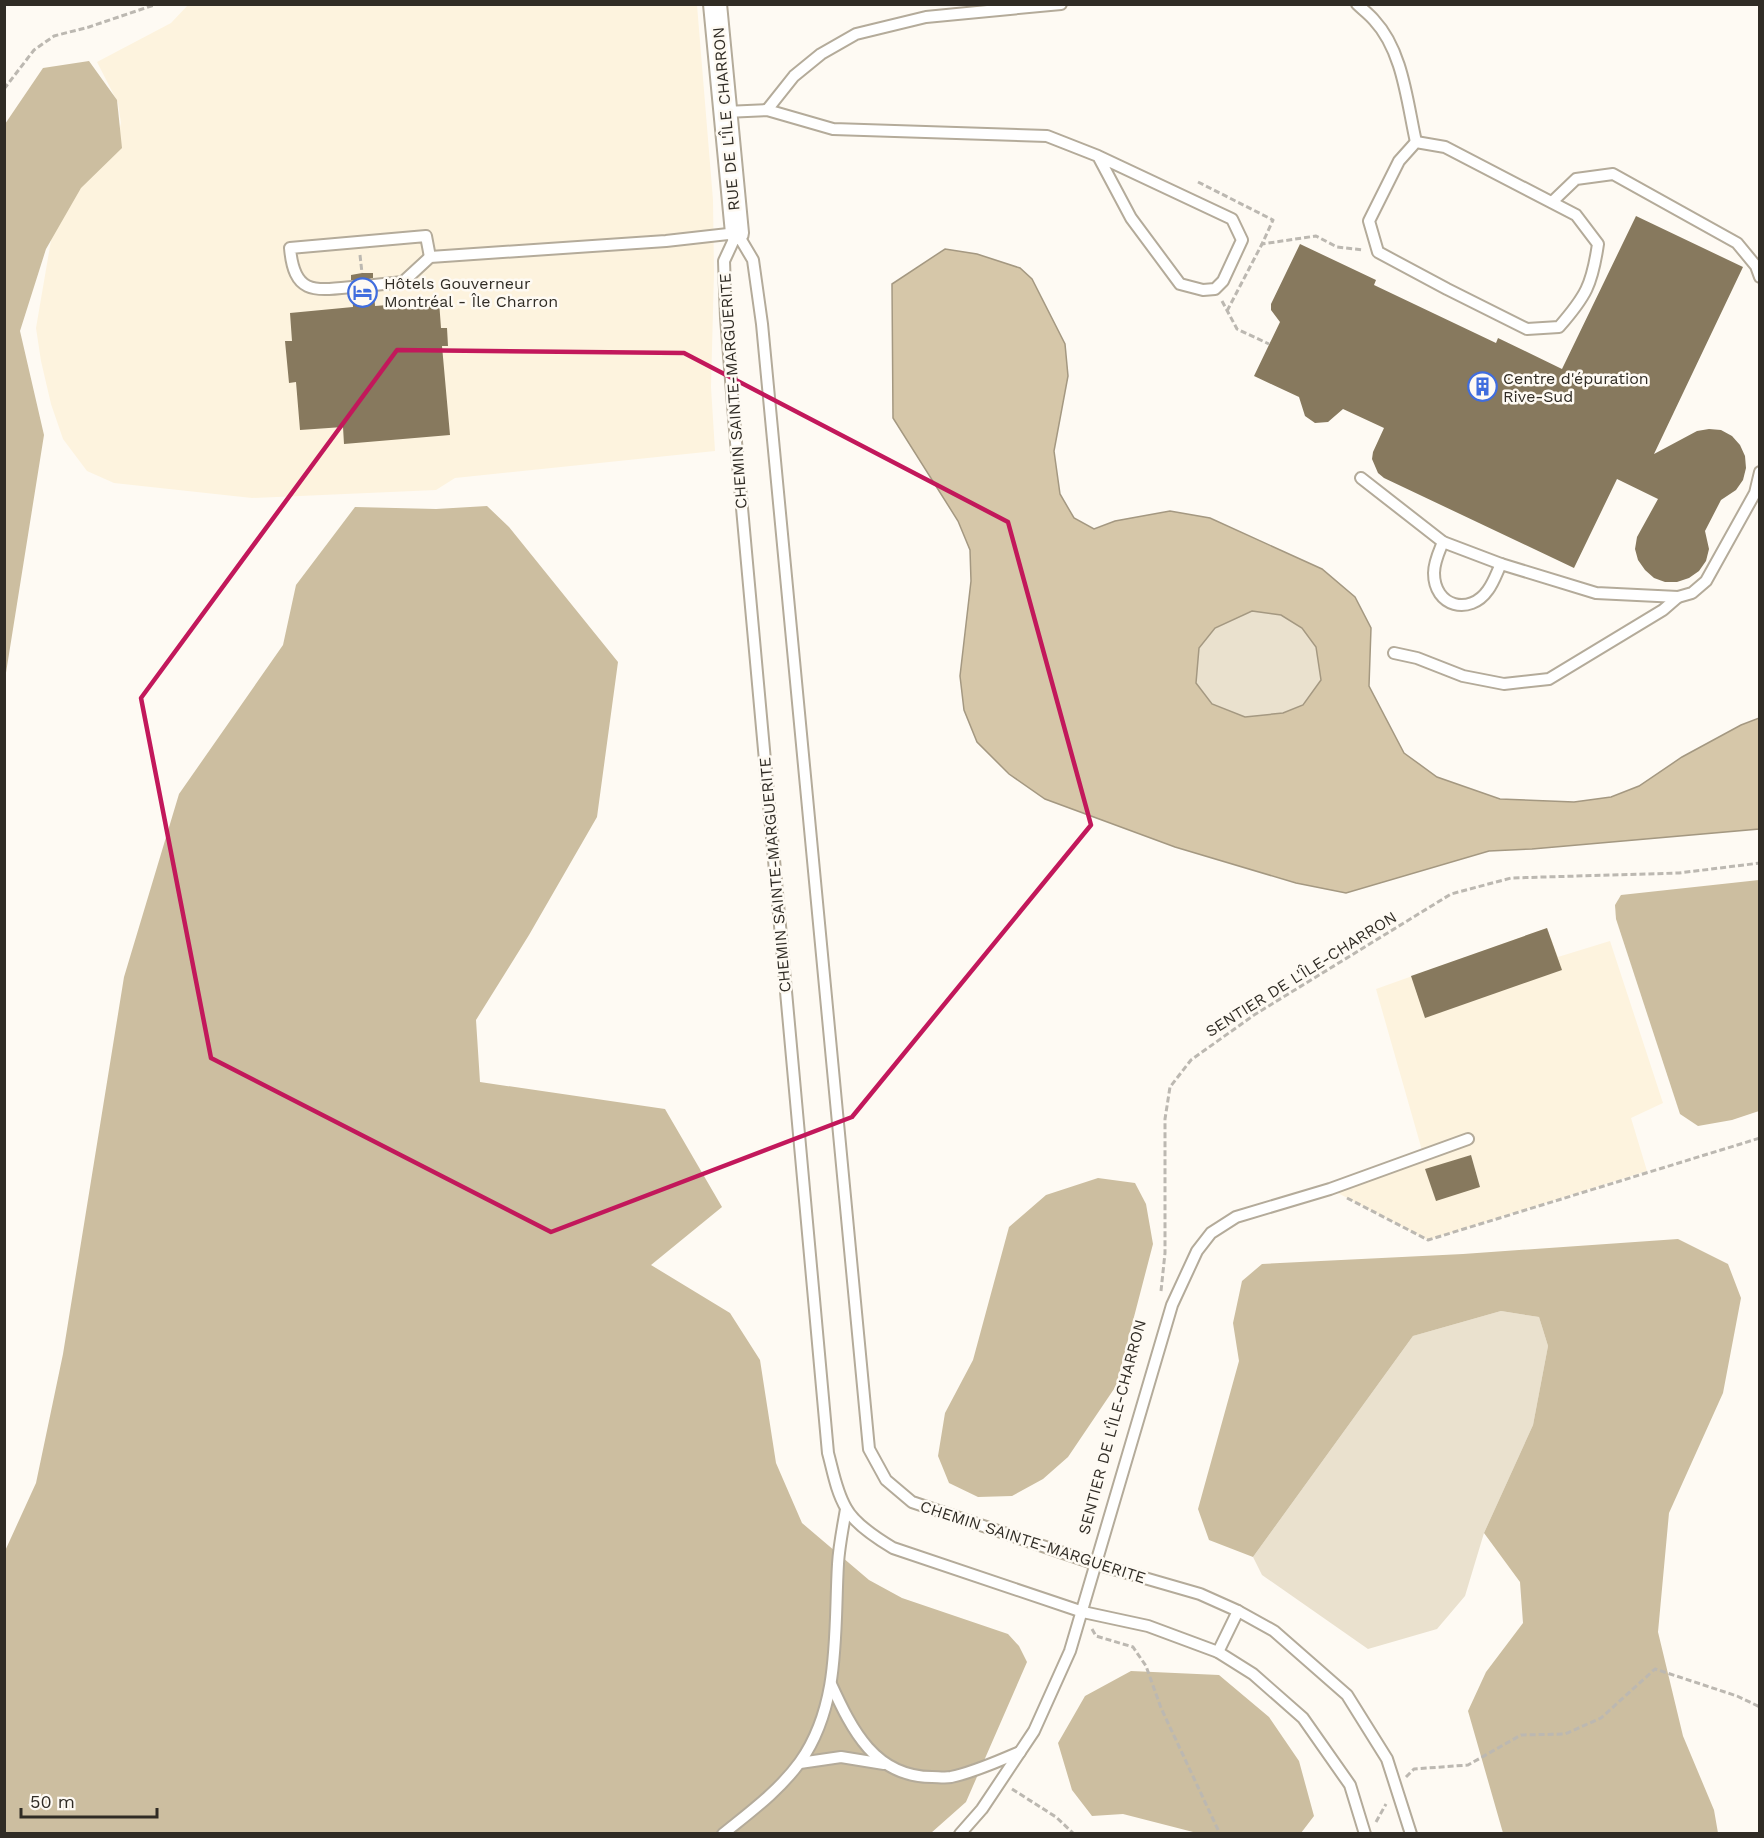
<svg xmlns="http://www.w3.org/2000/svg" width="1764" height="1838" viewBox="0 0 1764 1838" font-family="'Work Sans',sans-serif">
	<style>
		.built { fill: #fdf3de; fill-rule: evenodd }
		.green { fill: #eae1ce }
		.forest { fill: #ccbea0 }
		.water { fill: #d6c7a9; stroke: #a49881; stroke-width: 1.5; fill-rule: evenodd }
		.building { fill: #87795e }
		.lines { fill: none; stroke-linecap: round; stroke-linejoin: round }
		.lane-casing { stroke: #b4ab9a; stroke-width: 14 }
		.street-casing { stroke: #b4ab9a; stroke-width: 26 }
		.path { stroke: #bcb8b1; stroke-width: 3; stroke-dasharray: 6 3; stroke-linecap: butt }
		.lane { stroke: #fff; stroke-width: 10 }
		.street { stroke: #fff; stroke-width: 22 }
		.marked { fill: none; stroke: #c2185b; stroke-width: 4.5; stroke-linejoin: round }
		.labels { text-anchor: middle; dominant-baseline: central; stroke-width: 5; stroke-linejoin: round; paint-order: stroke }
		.street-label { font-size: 16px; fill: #302c25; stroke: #fefaf3 }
		.poi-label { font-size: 16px; fill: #302c25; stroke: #fefaf3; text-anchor: start }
	</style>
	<rect width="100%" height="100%" fill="#fefaf3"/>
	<g class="built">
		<polygon points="188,5 697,5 713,200 714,273 711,387 715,451 455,478 436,490 252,498 114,483 87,471 63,439 51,404 41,361 36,328 55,217 116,143 121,123 118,103 97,62 171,23"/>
		<path d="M 1547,928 L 1558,957 L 1610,941 L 1663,1103 L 1631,1118 L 1647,1171 L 1428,1240 L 1330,1189 L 1423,1154 L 1376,989 ZM 1471,1155 L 1480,1187 L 1426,1170 Z"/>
	</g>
	<g class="green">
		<polygon points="1252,611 1281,615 1302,628 1316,647 1321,680 1303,705 1283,713 1245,717 1212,704 1196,683 1199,648 1215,628"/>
		<polygon points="1501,1311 1539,1317 1548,1346 1533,1425 1484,1533 1465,1596 1437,1629 1368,1649 1262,1575 1253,1557 1413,1336"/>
	</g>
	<g class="forest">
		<polygon points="89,61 117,100 122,148 81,188 46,249 20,331 44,435 5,679 5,124 43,68"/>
		<polygon points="487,506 509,527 618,662 597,817 529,935 476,1020 480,1082 665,1109 722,1207 651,1265 730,1313 760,1360 776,1463 802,1523 869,1580 902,1598 1008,1634 1019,1646 1027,1662 966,1802 931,1833 5,1834 5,1551 36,1483 63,1354 124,977 179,794 283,645 296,585 355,507 436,509"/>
		<polygon points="1759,880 1759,1111 1732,1120 1698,1126 1680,1114 1616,919 1615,905 1621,895"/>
		<polygon points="1098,1178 1135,1183 1146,1204 1153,1244 1116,1386 1068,1457 1043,1479 1012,1496 978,1497 949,1483 938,1456 945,1413 973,1360 1009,1227 1046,1195"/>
		<polygon points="1678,1239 1728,1264 1741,1298 1723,1393 1669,1513 1658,1632 1683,1736 1714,1810 1718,1833 1503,1833 1468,1711 1486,1672 1523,1623 1520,1582 1484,1533 1533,1425 1548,1346 1539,1317 1501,1311 1413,1336 1253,1557 1209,1540 1198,1509 1239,1361 1233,1323 1242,1281 1262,1264 1463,1254"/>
		<polygon points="1131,1671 1219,1675 1269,1717 1299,1761 1314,1816 1301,1833 1197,1833 1123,1814 1092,1816 1072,1790 1058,1743 1085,1696"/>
	</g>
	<path class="water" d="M 945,249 L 977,254 L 1020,268 L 1032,279 L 1065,344 L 1068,376 L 1054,451 L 1060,494 L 1074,518 L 1094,529 L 1115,521 L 1170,511 L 1210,518 L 1322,569 L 1355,597 L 1371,628 L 1369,686 L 1404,753 L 1437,777 L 1500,799 L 1574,802 L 1611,797 L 1639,786 L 1682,757 L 1741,725 L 1759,718 L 1759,829 L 1532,849 L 1489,851 L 1346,893 L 1296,883 L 1175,847 L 1045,799 L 1009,774 L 977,742 L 964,710 L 960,676 L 971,581 L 970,550 L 958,521 L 893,418 L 892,284 ZM 1252,611 L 1281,615 L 1302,628 L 1316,647 L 1321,680 L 1303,705 L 1283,713 L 1245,717 L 1212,704 L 1196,683 L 1199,648 L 1215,628 Z"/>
	<g class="building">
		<polygon points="1636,216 1743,267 1654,454 1697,431 1709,429 1721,430 1732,436 1740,445 1745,456 1746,468 1743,480 1736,490 1721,500 1705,531 1709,549 1706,561 1699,571 1689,578 1677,582 1665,582 1654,578 1645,570 1638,560 1635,549 1637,537 1658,499 1617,479 1574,568 1384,478 1378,473 1372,459 1373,452 1384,428 1343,409 1328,422 1315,423 1305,416 1299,397 1254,376 1280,322 1271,310 1271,304 1300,244 1376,280 1374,285 1496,343 1498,338 1562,369"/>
		<polygon points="362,273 373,273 373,278 369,279 367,285 368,290 374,292 375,306 439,301 441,328 447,328 448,346 442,346 450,435 344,444 343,427 300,430 296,382 289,383 285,341 292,341 290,313 353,307 352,295 357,293 359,287 358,282 351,280 351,275"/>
		<polygon points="1547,928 1562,970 1425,1018 1411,976"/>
		<polygon points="1471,1155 1480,1187 1436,1201 1425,1169"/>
	</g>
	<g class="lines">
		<defs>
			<g id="lane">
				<path d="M 1357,4 C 1362,9 1369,14 1374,20 C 1403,51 1407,102 1416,142"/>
				<polyline points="767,110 794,76 821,54 856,34 926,17 1061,4"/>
				<polyline points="725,112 767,110 833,129 1047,136 1098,156 1232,219 1242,240 1223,281 1215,289 1203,290 1180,284 1131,218 1098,156"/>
				<path d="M 1416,142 L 1445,147 L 1576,215 L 1598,244 C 1592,285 1586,296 1559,327 L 1527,329 L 1447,289 L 1378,252 L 1369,221 L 1399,161 Z"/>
				<polyline points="1552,202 1576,179 1613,174 1737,243 1756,266 1760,277"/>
				<polyline points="737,233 753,260 762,324 869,1449 886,1480 912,1502 1096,1564 1200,1594 1238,1611 1274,1631 1347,1695 1387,1759 1411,1834"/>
				<path d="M 737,233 L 724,261 L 726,318 L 736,442 L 828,1453 C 833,1471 836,1491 846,1508 C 854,1523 878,1539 893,1548 L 1083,1612 L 1148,1626 L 1218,1652 L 1253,1674 L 1303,1718 L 1350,1785 L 1365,1834"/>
				<polyline points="374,285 403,282 430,257 666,241 737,233"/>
				<path d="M 352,287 C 313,291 294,294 290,248 L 426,236 L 430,257"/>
				<polyline points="1361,478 1443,542 1501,564 1596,593 1678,597 1692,593 1706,581 1755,493 1760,472"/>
				<path d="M 1443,542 C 1439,552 1434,562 1434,573 C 1434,607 1470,616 1488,590 C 1494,582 1497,572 1501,564"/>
				<polyline points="1394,653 1417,658 1463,676 1504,684 1549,679 1663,610 1678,597"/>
				<polyline points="1218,1652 1238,1611"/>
				<path d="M 831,1684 C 852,1730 875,1777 932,1777 C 938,1777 945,1778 951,1777 C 975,1772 998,1761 1020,1752"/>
				<polyline points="800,1763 841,1757 884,1764"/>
				<path d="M 723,1834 C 750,1812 779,1791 800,1762 C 841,1704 834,1631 838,1564 C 839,1546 843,1527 846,1509"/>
				<polyline points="960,1834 982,1809 1034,1731 1070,1651 1172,1305 1197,1251 1211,1233 1236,1217 1330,1189 1468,1139"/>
			</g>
			<polyline id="street" points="715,4 737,233"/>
		</defs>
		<use href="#lane" class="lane-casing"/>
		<use href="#street" class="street-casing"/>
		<g class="path">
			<polyline points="4,89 34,50 54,36 89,27 157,4"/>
			<polyline points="1198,182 1273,220 1262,244 1316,236 1337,247 1363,250"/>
			<polyline points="360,255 362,273"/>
			<polyline points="1222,301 1237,329 1269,344"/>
			<polyline points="1227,311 1262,244"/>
			<polyline points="1347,1198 1428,1240 1760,1138"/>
			<polyline points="1161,1291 1165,1253 1165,1119 1170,1087 1191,1060 1254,1015 1451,894 1511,878 1679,873 1760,863"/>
			<polyline points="1092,1629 1096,1636 1133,1647 1146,1666 1161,1708 1220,1834"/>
			<polyline points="1406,1777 1414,1769 1468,1765 1521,1735 1565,1734 1601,1718 1655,1669 1737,1696 1760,1707"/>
			<polyline points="1012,1789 1056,1817 1074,1834"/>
			<polyline points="1376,1822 1386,1804"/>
		</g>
		<use href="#lane" class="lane"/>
		<use href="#street" class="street"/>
	</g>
	<path class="marked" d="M 397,350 L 684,353 L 1008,522 L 1091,825 L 852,1117 L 551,1232 L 211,1058 L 141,698 Z"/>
	<defs>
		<symbol id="hotel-ring" viewBox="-11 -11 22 22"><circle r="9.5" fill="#fefaf3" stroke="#406dde" stroke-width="1.5"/><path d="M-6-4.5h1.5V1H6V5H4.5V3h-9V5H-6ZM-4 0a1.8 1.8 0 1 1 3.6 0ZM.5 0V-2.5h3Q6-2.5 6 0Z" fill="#406dde"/></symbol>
		<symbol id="building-ring" viewBox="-11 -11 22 22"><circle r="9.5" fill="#fefaf3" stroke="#406dde" stroke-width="1.5"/><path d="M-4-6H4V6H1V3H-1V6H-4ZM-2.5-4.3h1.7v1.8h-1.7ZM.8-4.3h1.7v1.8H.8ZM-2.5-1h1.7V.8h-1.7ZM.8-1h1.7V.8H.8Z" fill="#406dde"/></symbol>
	</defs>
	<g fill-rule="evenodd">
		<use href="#hotel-ring" x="346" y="276" width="33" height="33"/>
		<use href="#building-ring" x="1466" y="370" width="33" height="33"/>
	</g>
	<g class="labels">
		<g class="street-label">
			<text transform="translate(726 119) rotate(-95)">RUE DE L'ÎLE CHARRON</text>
			<text transform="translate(733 391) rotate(-94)">CHEMIN SAINTE-MARGUERITE</text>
			<text transform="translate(775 875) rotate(-95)">CHEMIN SAINTE-MARGUERITE</text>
			<text transform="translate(1301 974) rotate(-32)">SENTIER DE L'ÎLE-CHARRON</text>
			<text transform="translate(1112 1427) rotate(-75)">SENTIER DE L'ÎLE-CHARRON</text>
			<text transform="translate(1033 1542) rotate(18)">CHEMIN SAINTE-MARGUERITE</text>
		</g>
		<g class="poi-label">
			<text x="384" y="283">Hôtels Gouverneur<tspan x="384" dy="18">Montréal - Île Charron</tspan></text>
			<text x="1503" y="378">Centre d'épuration<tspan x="1503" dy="18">Rive-Sud</tspan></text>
		</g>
	</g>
	<rect width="1764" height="1838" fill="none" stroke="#302c25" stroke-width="12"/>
	<path d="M21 1808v9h136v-9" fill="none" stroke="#302c25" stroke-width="3"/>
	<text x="30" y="1808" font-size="18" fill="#302c25" stroke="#fefaf3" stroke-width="4.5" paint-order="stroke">50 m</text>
</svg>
